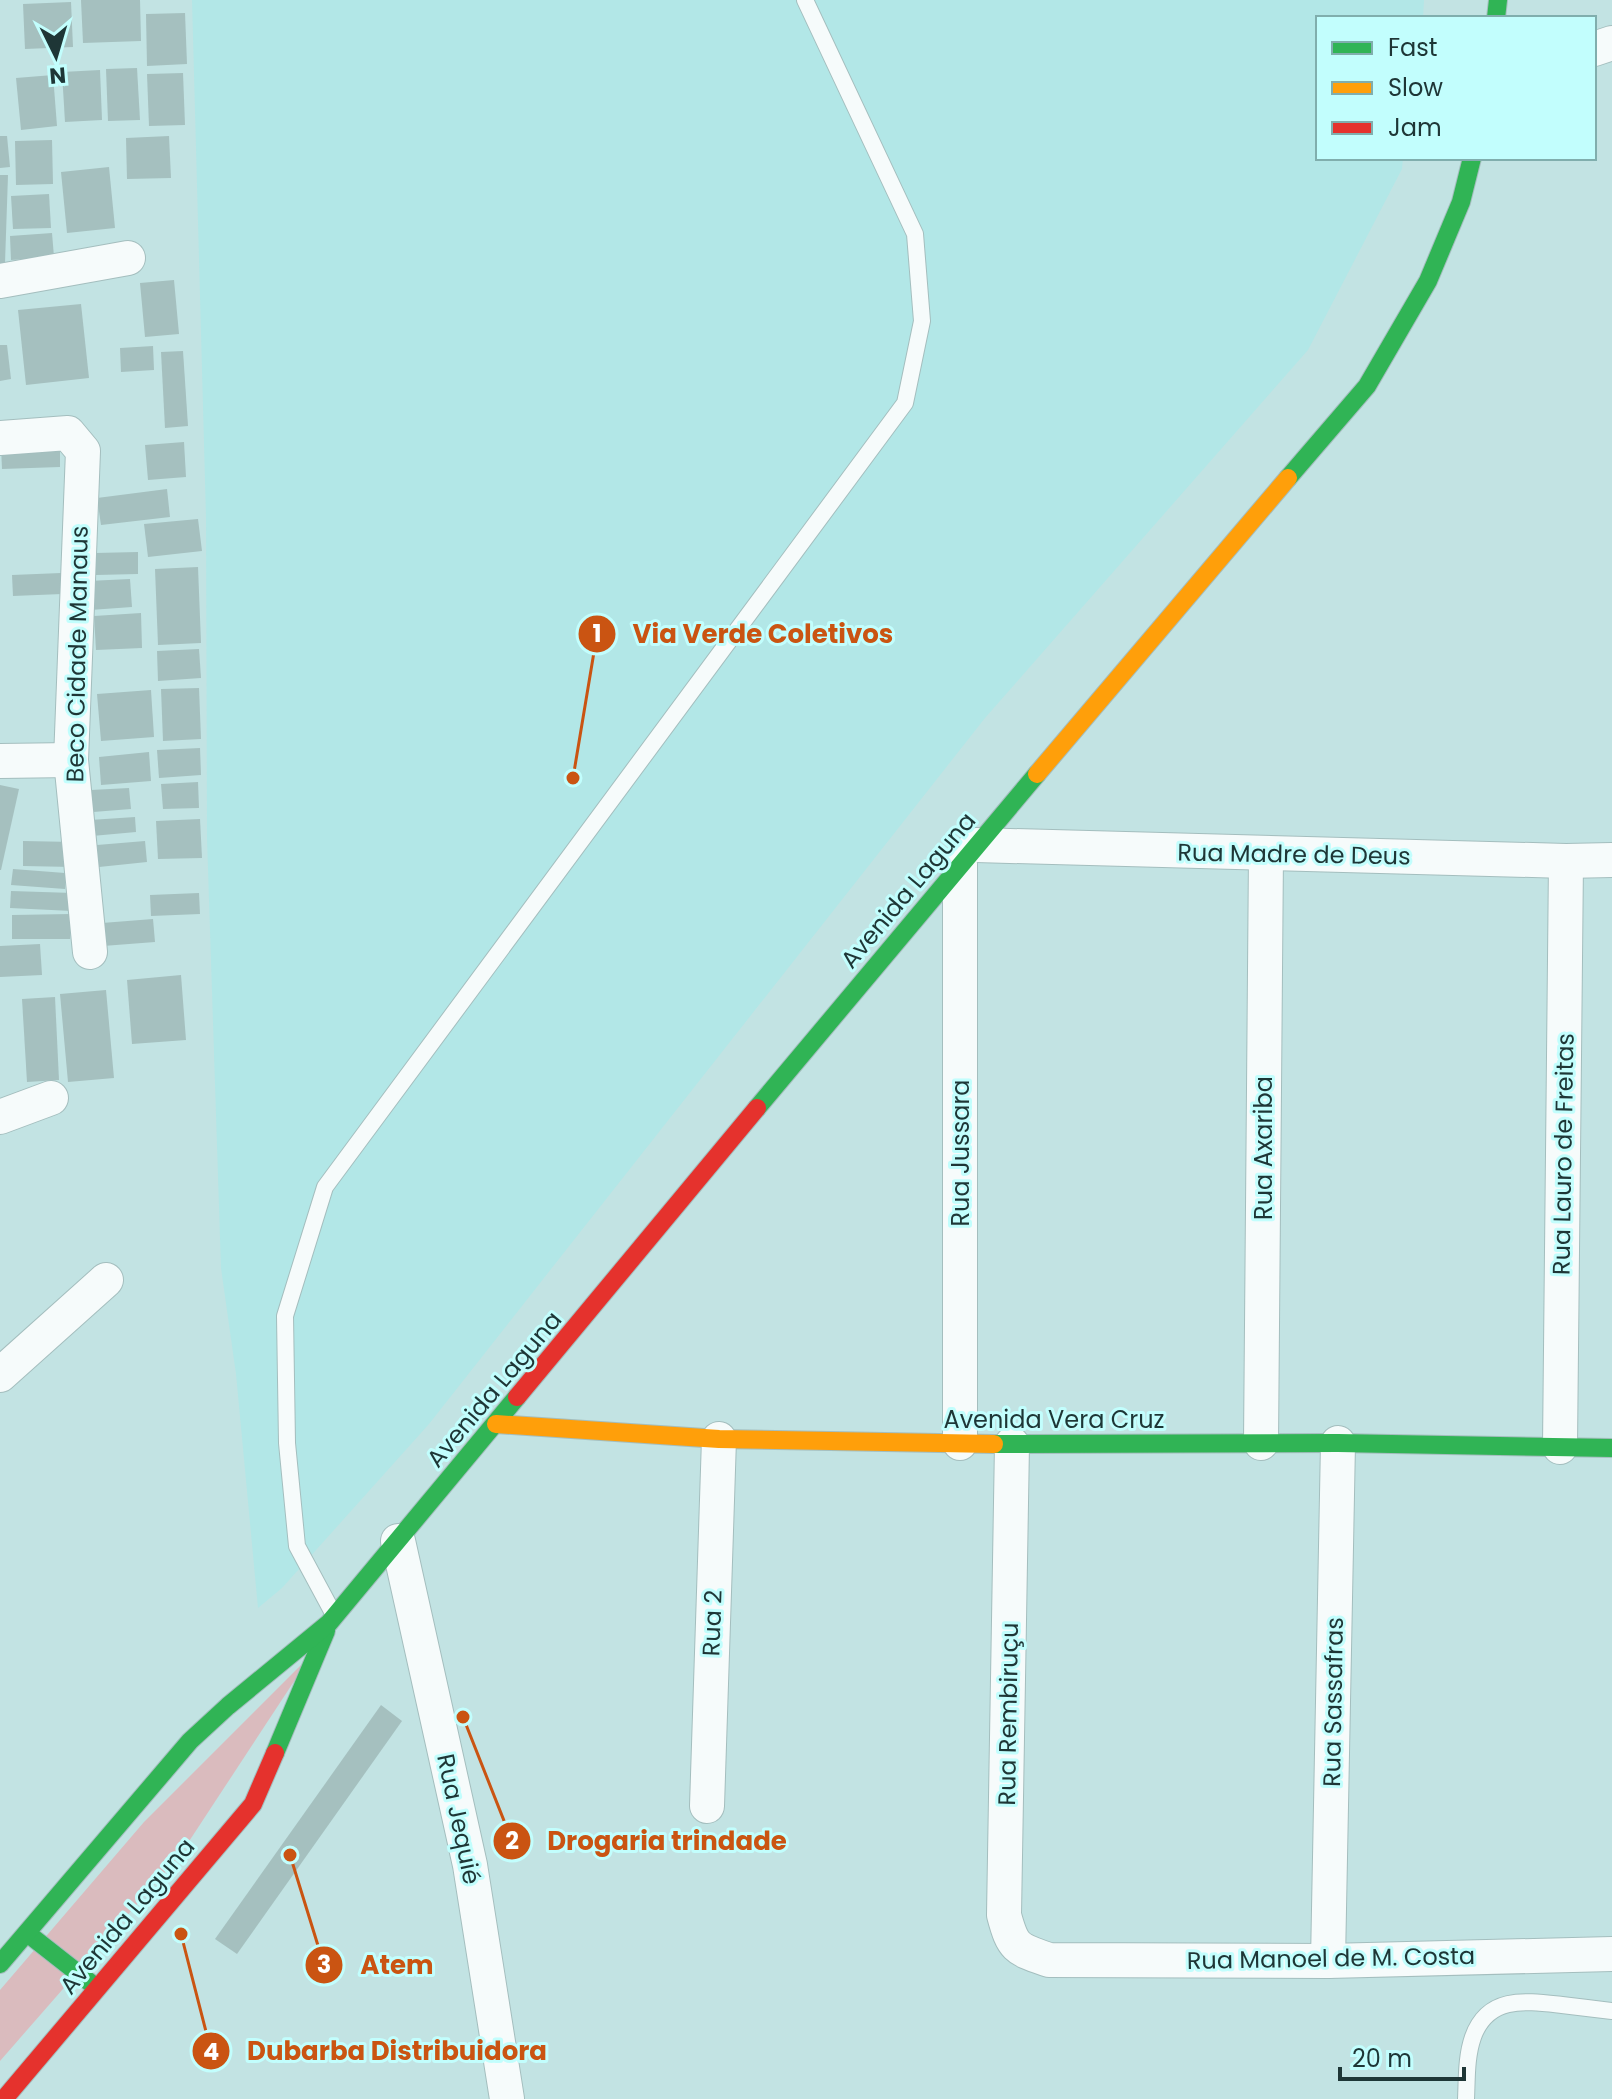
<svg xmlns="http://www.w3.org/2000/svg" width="1612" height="2099" viewBox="0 0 1612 2099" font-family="Poppins,sans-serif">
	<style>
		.built { fill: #b2e7e7 }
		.green { fill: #dabbbe }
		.building { fill: #a5c0bf }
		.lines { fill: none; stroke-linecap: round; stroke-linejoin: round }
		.lane-casing { stroke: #a4bebe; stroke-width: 18 }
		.street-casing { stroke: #a4bebe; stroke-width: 36 }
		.fast-casing { stroke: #a4bebe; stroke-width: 20 }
		.slow-casing { stroke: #a4bebe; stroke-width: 20 }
		.jam-casing { stroke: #a4bebe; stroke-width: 20 }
		.lane { stroke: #f6fbfb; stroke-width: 16 }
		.street { stroke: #f6fbfb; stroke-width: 34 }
		.fast { stroke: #30b455; stroke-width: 18 }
		.slow { stroke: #ff9f0a; stroke-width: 18 }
		.jam { stroke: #e5322d; stroke-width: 18 }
		.labels { text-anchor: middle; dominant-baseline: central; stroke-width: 6; stroke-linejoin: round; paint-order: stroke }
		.street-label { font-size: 24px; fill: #1e3636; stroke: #c2fefd }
		.leader { fill: none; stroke: #ca5412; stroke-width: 3 }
		.callout-dot { fill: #ca5412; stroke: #c2fefd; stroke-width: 3 }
		.mark-label { font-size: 24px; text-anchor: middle; font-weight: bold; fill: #fff }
		.callout-label { font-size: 26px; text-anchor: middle; font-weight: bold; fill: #ca5412; stroke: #c2fefd; stroke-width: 6; stroke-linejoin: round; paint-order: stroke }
	</style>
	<rect width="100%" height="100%" fill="#c2e3e3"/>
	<polygon class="built" points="192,0 1424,0 1423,18 1318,18 1318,158 1403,158 1402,169 1308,350 985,718 429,1424 282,1588 258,1608 236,1374 221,1268 207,838 206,517"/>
	<polygon class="green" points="312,1654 180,1855 0,2061 0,1990 144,1822"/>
	<g class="building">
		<polygon points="81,0 140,0 141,41 83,43"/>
		<polygon points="71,2 73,47 25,49 23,4"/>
		<polygon points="185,13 187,64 147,66 146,14"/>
		<polygon points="137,68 140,120 108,121 106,69"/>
		<polygon points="100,70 102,120 65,122 62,72"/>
		<polygon points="183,73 185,125 149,126 147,74"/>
		<polygon points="53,75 57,126 21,130 16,78"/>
		<polygon points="0,136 7,136 10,167 0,168"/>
		<polygon points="169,136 171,178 127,179 126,138"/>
		<polygon points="52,140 53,184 16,185 15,141"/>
		<polygon points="109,167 115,228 67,233 61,172"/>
		<polygon points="0,175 8,175 5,263 0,263"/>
		<polygon points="49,194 51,228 13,229 11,196"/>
		<polygon points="52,233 54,257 11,260 10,236"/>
		<polygon points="174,280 179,334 145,337 140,283"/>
		<polygon points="81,304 89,378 26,385 18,310"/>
		<polygon points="0,345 7,345 11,379 0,381"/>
		<polygon points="153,346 154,370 121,372 120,348"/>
		<polygon points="183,351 188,426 165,428 161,352"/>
		<polygon points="184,442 186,477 148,480 145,445"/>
		<polygon points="60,444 60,467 2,469 1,447"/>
		<polygon points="167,489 170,517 101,525 97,498"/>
		<polygon points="198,519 202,551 148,557 144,524"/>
		<polygon points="138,552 138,574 96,575 95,553"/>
		<polygon points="198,567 201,643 158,645 155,569"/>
		<polygon points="61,573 62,594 13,596 12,575"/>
		<polygon points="130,579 132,607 90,610 88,581"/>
		<polygon points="141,613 142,648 96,650 94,616"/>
		<polygon points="199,649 201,678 158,681 157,651"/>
		<polygon points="199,688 201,739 163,741 161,689"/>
		<polygon points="151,690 154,737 101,741 97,694"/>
		<polygon points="200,748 201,775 159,778 157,750"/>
		<polygon points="149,752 151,781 101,785 99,757"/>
		<polygon points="198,782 199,808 163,809 161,784"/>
		<polygon points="0,785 19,789 1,870 0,870"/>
		<polygon points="129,788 131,809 93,812 91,790"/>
		<polygon points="135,817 136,832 92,836 90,820"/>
		<polygon points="200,819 202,858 158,859 156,821"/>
		<polygon points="23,841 74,842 73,867 23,866"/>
		<polygon points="145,841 147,862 99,867 97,845"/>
		<polygon points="13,869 65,873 65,889 11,885"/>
		<polygon points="11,891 73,893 72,911 10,908"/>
		<polygon points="199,893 200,914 151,916 150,895"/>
		<polygon points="71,914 70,939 12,939 12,915"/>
		<polygon points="153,919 155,942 103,946 102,923"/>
		<polygon points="40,944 42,975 0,977 0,946"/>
		<polygon points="181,975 186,1040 132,1044 127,980"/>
		<polygon points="106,990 114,1078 68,1082 60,994"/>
		<polygon points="55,997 59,1080 27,1082 22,999"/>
		<polygon points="381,1705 402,1721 237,1954 215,1939"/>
	</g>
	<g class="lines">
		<defs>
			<g id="lane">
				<polyline points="333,1613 297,1546 287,1443 285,1316 325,1187 905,403 922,321 915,234 805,0"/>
				<path d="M 1466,2099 C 1467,2079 1466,2057 1473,2037 C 1488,1995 1526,2001 1562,2005 C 1579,2007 1595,2009 1612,2011"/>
			</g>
			<g id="street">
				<polyline points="1594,49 1612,43"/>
				<polyline points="0,281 128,258"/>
				<polyline points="0,438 68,433 83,451 71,760 90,952"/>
				<polyline points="0,761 71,760"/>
				<polyline points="976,845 1566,861 1612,860"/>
				<polyline points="960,864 960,1443"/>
				<polyline points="0,1117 51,1098"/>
				<polyline points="0,1375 106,1280"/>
				<polyline points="1261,1443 1266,853"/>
				<path d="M 1012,1444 L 1004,1915 C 1013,1949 1017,1949 1049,1960 L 1328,1961 L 1612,1954"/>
				<polyline points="1560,1447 1566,861"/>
				<polyline points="398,1541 470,1865 507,2099"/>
				<polyline points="707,1806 719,1439"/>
				<polyline points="1328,1961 1338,1443"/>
			</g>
			<g id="fast">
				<polyline points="1496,18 1498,0"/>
				<polyline points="1288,478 1367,386 1428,281 1461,202 1472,158"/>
				<polyline points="757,1108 1037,774"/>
				<polyline points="994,1444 1338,1443 1612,1448"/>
				<polyline points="275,1753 326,1631"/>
				<polyline points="27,1933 97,1988"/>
				<polyline points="0,1964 190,1741 228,1706 329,1623 517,1397"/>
			</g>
			<g id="slow">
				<polyline points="1037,774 1288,478"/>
				<polyline points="496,1424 719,1439 994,1444"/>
			</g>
			<g id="jam">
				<polyline points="517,1397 757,1108"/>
				<polyline points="4,2099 253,1804 275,1753"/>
			</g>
		</defs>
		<use href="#lane" class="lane-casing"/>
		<use href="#street" class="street-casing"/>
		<use href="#fast" class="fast-casing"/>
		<use href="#slow" class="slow-casing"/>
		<use href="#jam" class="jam-casing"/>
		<use href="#lane" class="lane"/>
		<use href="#street" class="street"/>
		<use href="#fast" class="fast"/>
		<use href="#slow" class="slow"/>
		<use href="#jam" class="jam"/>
	</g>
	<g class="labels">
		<g class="street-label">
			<text transform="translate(77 654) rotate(-89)">Beco Cidade Manaus</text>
			<text transform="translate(1294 854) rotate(1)">Rua Madre de Deus</text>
			<text transform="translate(908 890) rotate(-50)">Avenida Laguna</text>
			<text transform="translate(1263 1148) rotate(-90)">Rua Axariba</text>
			<text transform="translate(960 1153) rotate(-90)">Rua Jussara</text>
			<text transform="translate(1563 1154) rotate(-89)">Rua Lauro de Freitas</text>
			<text transform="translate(494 1389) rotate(-50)">Avenida Laguna</text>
			<text x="1054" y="1419">Avenida Vera Cruz</text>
			<text transform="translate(712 1623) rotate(-88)">Rua 2</text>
			<text transform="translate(1333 1702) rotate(-89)">Rua Sassafras</text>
			<text transform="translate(1008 1714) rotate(-89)">Rua Rembiruçu</text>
			<text transform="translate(459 1819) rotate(78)">Rua Jequié</text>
			<text transform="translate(127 1916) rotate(-50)">Avenida Laguna</text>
			<text transform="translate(1331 1958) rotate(-1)">Rua Manoel de M. Costa</text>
		</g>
	</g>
	<path class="leader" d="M573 778L597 634M463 1717L512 1841M290 1855L324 1965M181 1934L211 2051"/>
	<g class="callout-dot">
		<circle cx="573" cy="778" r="8"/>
		<circle cx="463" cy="1717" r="8"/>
		<circle cx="290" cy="1855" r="8"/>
		<circle cx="181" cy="1934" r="8"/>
		<circle cx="597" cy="634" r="20"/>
		<circle cx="512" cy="1841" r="20"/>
		<circle cx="324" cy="1965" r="20"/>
		<circle cx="211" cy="2051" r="20"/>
	</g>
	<g class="mark-label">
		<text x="597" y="642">1</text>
		<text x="512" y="1849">2</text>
		<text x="324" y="1973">3</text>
		<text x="211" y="2060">4</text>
	</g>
	<g class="callout-label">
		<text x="763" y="643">Via Verde Coletivos</text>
		<text x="667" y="1850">Drogaria trindade</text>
		<text x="397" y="1974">Atem</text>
		<text x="397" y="2060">Dubarba Distribuidora</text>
	</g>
	<rect x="1316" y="16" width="280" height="144" fill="#c2fefd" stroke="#80aead" stroke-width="2"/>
	<rect x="1332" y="42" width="40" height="12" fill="#30b455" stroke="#80aead" stroke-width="2"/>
	<text x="1388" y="56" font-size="24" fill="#1e3636">Fast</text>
	<rect x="1332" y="82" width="40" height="12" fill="#ff9f0a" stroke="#80aead" stroke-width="2"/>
	<text x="1388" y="96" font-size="24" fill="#1e3636">Slow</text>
	<rect x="1332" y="122" width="40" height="12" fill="#e5322d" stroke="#80aead" stroke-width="2"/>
	<text x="1388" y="136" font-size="24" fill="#1e3636">Jam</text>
	<g transform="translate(56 56) rotate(175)" stroke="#c2fefd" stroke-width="6" paint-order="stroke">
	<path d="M0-6L14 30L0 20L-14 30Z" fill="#1e3636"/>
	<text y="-12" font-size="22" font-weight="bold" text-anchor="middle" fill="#1e3636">N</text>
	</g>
	<path d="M1340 2067v12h124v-12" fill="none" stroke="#1e3636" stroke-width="4"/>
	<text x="1352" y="2067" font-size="24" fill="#1e3636" stroke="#c2fefd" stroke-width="6" paint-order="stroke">20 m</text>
</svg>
